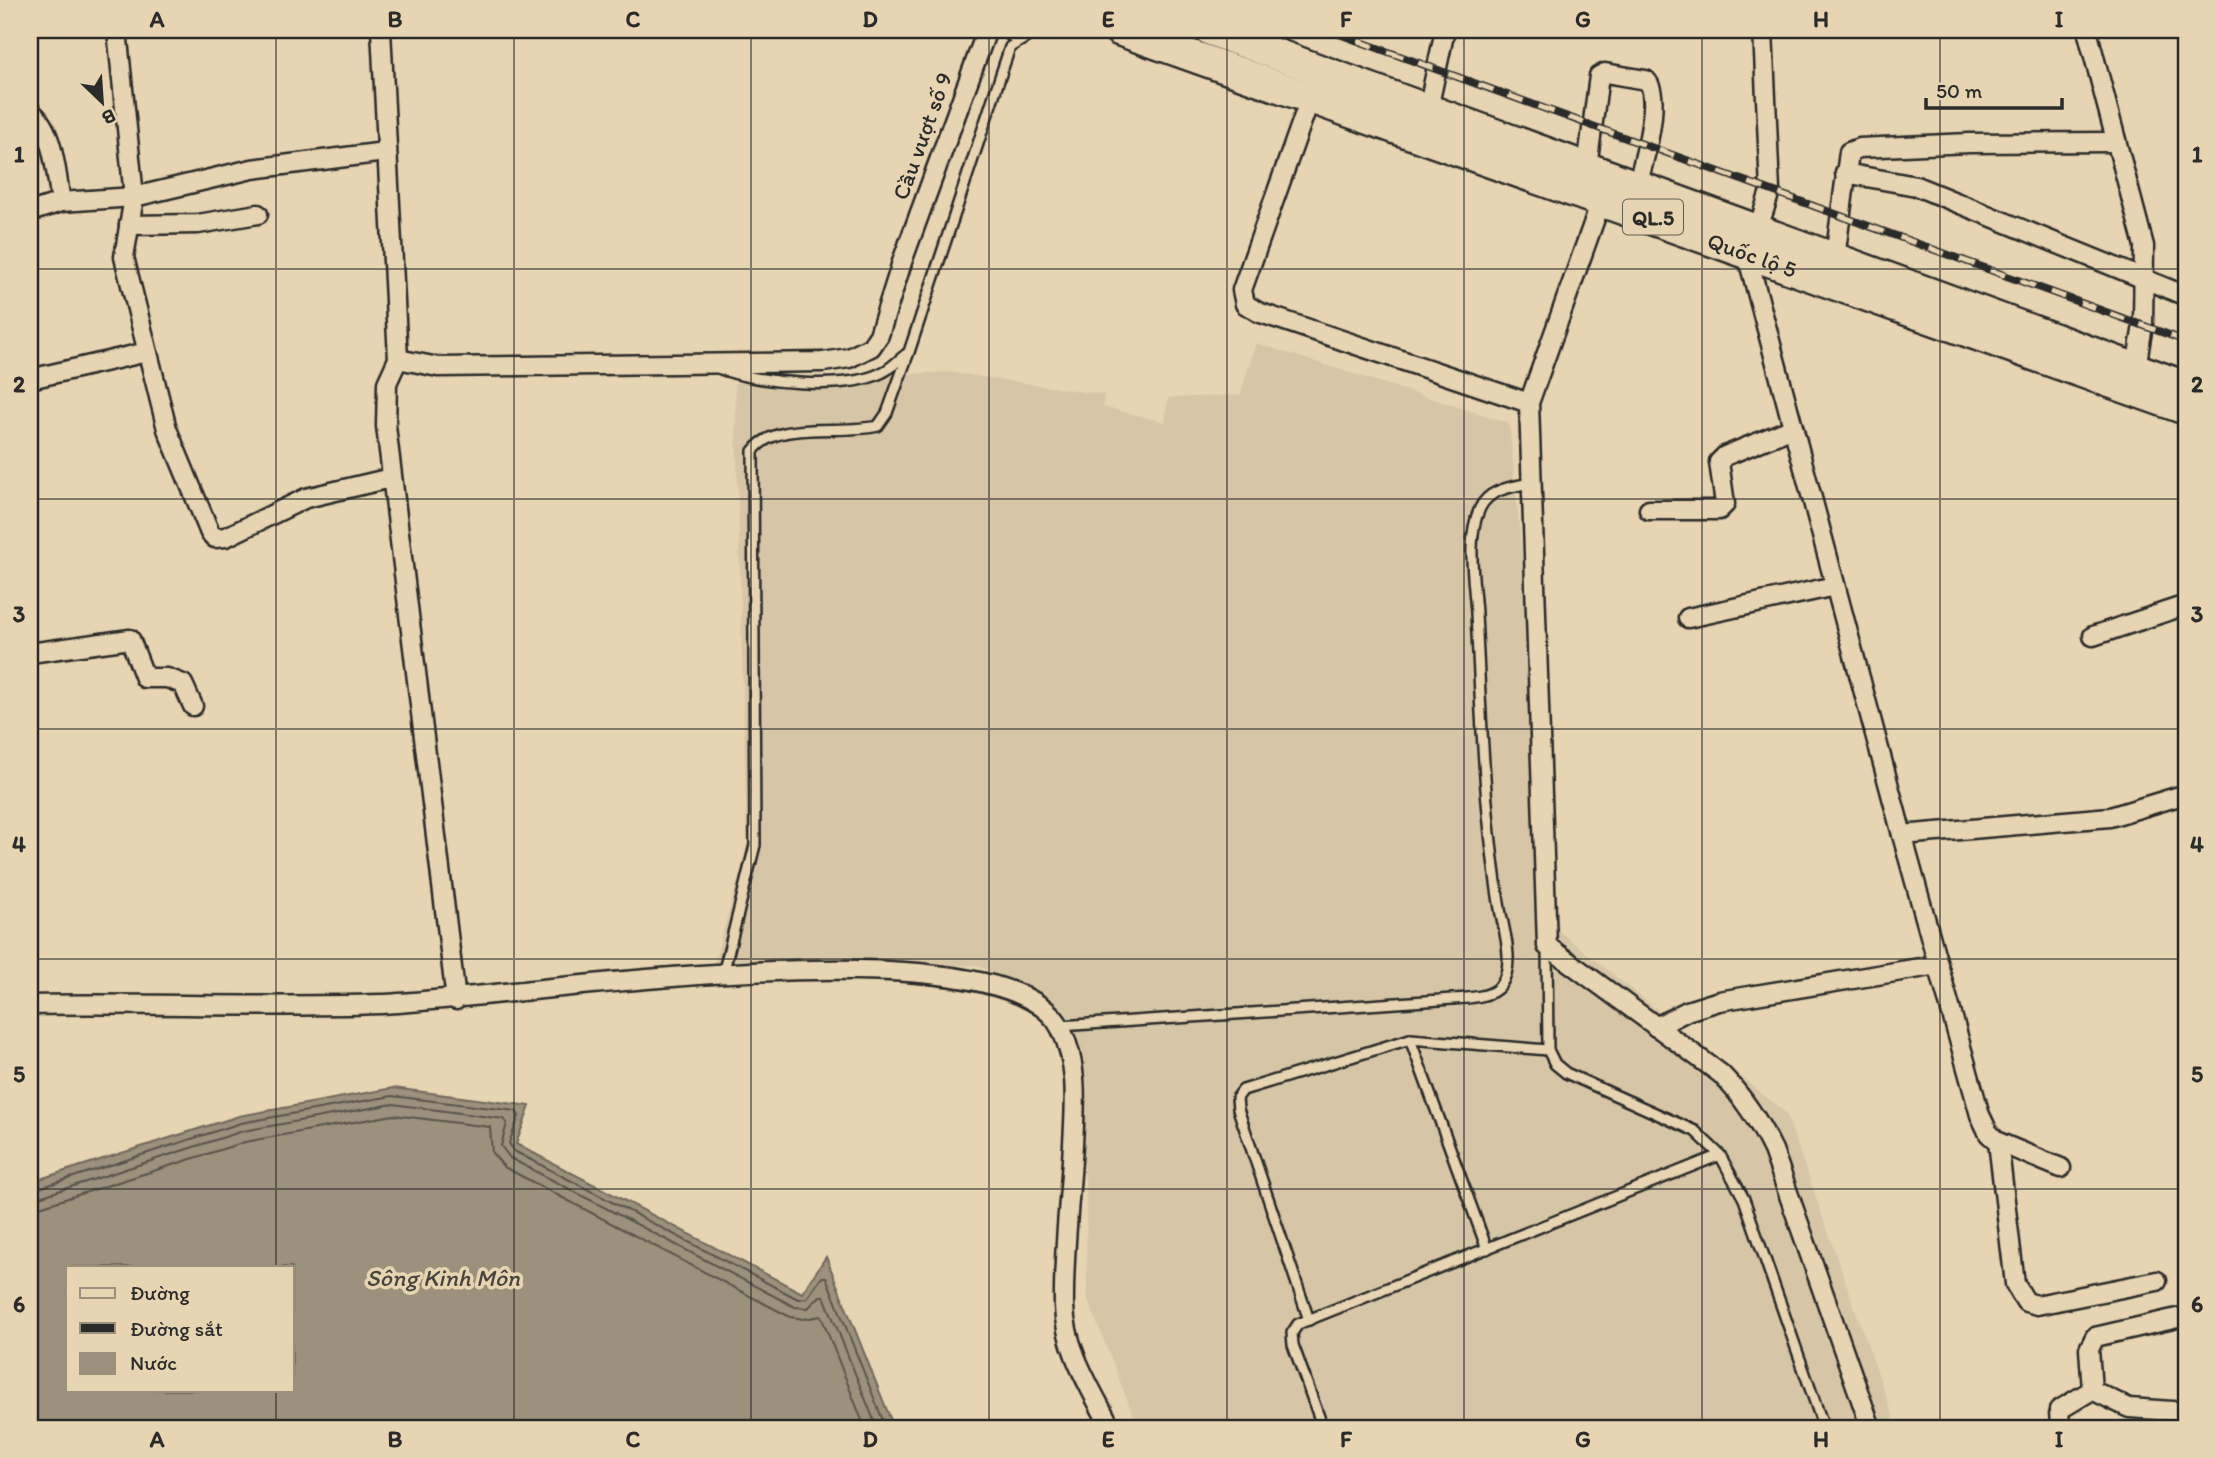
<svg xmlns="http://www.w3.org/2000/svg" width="2216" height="1458" viewBox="0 0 2216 1458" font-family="Itim,sans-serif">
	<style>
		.built { fill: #d6c6a7 }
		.water { fill: #9c917d; stroke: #6f685c; stroke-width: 2; fill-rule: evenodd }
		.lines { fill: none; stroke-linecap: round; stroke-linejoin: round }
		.shore { stroke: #58544c; stroke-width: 2 }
		.service-casing { stroke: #2b2b2b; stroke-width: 14 }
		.minor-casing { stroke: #2b2b2b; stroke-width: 23 }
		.trunk-casing { stroke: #2b2b2b; stroke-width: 35 }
		.service { stroke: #e6d4b2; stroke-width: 9 }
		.minor { stroke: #e6d4b2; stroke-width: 18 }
		.trunk { stroke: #e6d4b2; stroke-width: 30 }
		.rail-casing { stroke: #2b2b2b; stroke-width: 8 }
		.rail { stroke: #e6d4b2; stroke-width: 5; stroke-dasharray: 16; stroke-linecap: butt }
		.grid { fill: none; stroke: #2b2b2b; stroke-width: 2; stroke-opacity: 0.55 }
		.labels { text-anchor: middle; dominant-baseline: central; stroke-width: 7; stroke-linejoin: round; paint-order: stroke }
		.shield { fill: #e6d4b2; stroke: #635e54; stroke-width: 2 }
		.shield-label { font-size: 21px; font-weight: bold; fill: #2b2b2b }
		.street-label { font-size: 23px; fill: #2b2b2b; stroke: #e6d4b2 }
		.water-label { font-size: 24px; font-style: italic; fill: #474440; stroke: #e6d4b2 }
		.neatline { fill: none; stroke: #2b2b2b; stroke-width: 2.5 }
		.grid-label { font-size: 23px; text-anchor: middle; font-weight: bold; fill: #2b2b2b }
	</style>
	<rect width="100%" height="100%" fill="#e6d4b2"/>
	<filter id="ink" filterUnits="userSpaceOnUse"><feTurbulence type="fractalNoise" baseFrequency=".0143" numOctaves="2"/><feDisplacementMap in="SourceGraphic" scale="14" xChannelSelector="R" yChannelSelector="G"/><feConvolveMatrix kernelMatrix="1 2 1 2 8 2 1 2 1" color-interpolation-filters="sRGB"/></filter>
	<g filter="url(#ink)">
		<polygon class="built" points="1256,343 1509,423 1559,931 1786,1113 1897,1428 1138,1428 1087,1297 1086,1190 1068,1017 978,965 714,964 747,848 735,383 948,372 1104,395 1103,407 1165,422 1168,398 1240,395"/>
		<path class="water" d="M 393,1088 L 530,1106 L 516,1144 L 802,1293 L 826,1257 L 894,1428 L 30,1428 L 30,1185 L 43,1178 L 239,1116 ZM 68,1267 L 292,1267 L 292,1390 L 68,1390 Z"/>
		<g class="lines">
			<g class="shore">
				<polyline points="30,1191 241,1123 392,1096 516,1111 519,1116 509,1143 514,1151 798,1299 807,1298 822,1277 826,1277 886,1428"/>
				<polyline points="30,1200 243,1131 393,1104 504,1119 507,1123 501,1146 510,1158 795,1307 808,1308 820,1296 824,1296 877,1428"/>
				<polyline points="30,1210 245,1142 393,1115 490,1127 492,1153 504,1167 790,1317 804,1319 821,1316 865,1428"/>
			</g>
			<defs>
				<g id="service">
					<polyline points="1003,30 1018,41"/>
					<path d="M 718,368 C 755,383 845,391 881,373 C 891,369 899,359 908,353"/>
					<polyline points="1547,948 1548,1050 1555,1064 1566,1073 1695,1131 1720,1155 1744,1199 1824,1428"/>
					<path d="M 723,974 L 755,845 L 753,451 C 777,419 840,435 878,426 L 887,413 L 909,352 L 1010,47 L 1039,30"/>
					<path d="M 1060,1026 L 1440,1000 C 1456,998 1490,1000 1500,986 C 1516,965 1504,932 1500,909 C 1484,811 1481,712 1476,613 C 1474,582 1466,537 1480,508 C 1489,489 1511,487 1530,483"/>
					<polyline points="1410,1039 1548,1050"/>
					<polyline points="1309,1320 1238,1109 1237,1098 1243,1090 1410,1039 1487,1249"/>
					<polyline points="1323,1428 1293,1345 1292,1333 1298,1324 1720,1155"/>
				</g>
				<g id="minor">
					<polyline points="117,30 134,197 124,257 167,429 210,533 215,538 226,537 306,498 391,478"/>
					<polyline points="381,30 398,359 387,383 386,426 456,1000"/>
					<polyline points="2087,30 2144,246 2143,325 2136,368"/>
					<polyline points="1311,96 1242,290 1245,304 1258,312 1529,403"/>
					<polyline points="1428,109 1445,30"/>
					<path d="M 30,111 C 54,129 56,174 61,202"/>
					<path d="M 1587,167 L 1599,76 L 1605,73 L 1646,80 C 1663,95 1643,164 1637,186"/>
					<polyline points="1845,173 1916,186 2186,296"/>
					<path d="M 1602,199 L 1529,403 L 1547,946 L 1721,1074 C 1744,1098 1759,1121 1773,1150 L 1871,1428"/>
					<polyline points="30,212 61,202 134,197 252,169 385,152"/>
					<polyline points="129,225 198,224 258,214"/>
					<polyline points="1758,229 1770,191 1763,30"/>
					<polyline points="1746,251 1902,835 2110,817 2186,794"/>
					<polyline points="1835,258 1849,152 1859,148 1969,143 2114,142"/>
					<polyline points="398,359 438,367 823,362 849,358 871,347 879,335 903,259 987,30"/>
					<polyline points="30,379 147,352"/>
					<polyline points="1649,510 1719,510 1725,504 1719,462 1725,456 1793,428"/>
					<polyline points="1688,618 1835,586"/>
					<polyline points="2093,636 2186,605"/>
					<polyline points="30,653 130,639 145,678 167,678 183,684 193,706"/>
					<polyline points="1902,835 1980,1115 1989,1134 1998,1142 2061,1168"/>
					<path d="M 30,1005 C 147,1003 265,1008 382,1004 C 500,1000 1006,915 1061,1029 C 1079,1066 1075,1105 1073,1144 C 1070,1198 1063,1253 1064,1306 C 1065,1350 1092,1390 1111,1428"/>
					<polyline points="1656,1027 1687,1011 1719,1001 1938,965"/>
					<polyline points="1998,1142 2015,1284 2026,1302 2037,1305 2157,1281"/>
					<polyline points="2092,1390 2129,1408 2186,1412"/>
					<polyline points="2060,1428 2059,1410 2092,1390 2089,1349 2095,1337 2186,1316"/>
				</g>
				<g id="trunk">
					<path id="s1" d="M 1119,30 L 2186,409"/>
					<polyline points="1210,30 2186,387"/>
				</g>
			</defs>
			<use href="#service" class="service-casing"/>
			<use href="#minor" class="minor-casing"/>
			<use href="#trunk" class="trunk-casing"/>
			<use href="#service" class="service"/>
			<use href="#minor" class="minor"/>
			<use href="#trunk" class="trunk"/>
			<defs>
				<polyline id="rail" points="1328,30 2186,341"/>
			</defs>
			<use href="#rail" class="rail-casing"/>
			<use href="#rail" class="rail"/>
		</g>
	</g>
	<path class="grid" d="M 276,30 L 276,1267M 514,30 L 514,1428M 751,30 L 751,1428M 989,30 L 989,1428M 1227,30 L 1227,1428M 1464,30 L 1464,1428M 1702,30 L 1702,1428M 1940,30 L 1940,1428M 30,269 L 2186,269M 30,499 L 2186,499M 30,729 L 2186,729M 30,959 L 2186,959M 30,1189 L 2186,1189M 276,1390 L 276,1428"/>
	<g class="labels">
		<rect class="shield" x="1623" y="199.5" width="60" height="35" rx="5"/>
		<g class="shield-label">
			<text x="1653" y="217">QL.5</text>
		</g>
		<g class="street-label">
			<text transform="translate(922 136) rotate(-70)">Cầu vượt số 9</text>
			<text stroke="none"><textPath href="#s1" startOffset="672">Quốc lộ 5</textPath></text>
		</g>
		<g class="water-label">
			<text x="443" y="1277">Sông Kinh Môn</text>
		</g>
	</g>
	<rect width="2216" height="1458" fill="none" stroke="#e6d4b2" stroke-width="77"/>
	<rect x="66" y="1266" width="228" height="126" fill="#e6d4b2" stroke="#9b907c" stroke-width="2"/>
	<rect x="80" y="1288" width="35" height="10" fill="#e6d4b2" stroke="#9b907c" stroke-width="2"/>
	<text x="130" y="1300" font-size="21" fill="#2b2b2b">Đường</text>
	<rect x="80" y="1323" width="35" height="10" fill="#2b2b2b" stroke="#9b907c" stroke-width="2"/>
	<text x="130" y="1336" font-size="21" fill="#2b2b2b">Đường sắt</text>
	<rect x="80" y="1353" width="35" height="21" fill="#9c917d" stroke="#9b907c" stroke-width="2"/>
	<text x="130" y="1370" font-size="21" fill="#2b2b2b">Nước</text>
	<g transform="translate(102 102) rotate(155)" stroke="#e6d4b2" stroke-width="5" paint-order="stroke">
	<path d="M0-5L12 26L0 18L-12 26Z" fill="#2b2b2b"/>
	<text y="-10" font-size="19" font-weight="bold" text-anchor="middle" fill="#2b2b2b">B</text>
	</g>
	<path d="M1926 98v10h136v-10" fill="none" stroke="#2b2b2b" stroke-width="3.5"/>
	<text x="1936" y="98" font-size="21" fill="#2b2b2b" stroke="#e6d4b2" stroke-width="5" paint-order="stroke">50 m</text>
	<rect x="38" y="38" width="2140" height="1382" class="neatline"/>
	<g class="grid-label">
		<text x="157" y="27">A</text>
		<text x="395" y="27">B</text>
		<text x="633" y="27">C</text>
		<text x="870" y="27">D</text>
		<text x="1108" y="27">E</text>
		<text x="1346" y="27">F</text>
		<text x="1583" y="27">G</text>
		<text x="1821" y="27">H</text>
		<text x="2059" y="27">I</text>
		<text x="19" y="162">1</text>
		<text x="2197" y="162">1</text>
		<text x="19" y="392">2</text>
		<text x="2197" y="392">2</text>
		<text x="19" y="622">3</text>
		<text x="2197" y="622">3</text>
		<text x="19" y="852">4</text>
		<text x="2197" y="852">4</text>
		<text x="19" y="1082">5</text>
		<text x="2197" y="1082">5</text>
		<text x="19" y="1312">6</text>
		<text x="2197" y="1312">6</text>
		<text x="157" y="1447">A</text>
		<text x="395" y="1447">B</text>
		<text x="633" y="1447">C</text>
		<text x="870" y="1447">D</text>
		<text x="1108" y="1447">E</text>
		<text x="1346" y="1447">F</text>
		<text x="1583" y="1447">G</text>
		<text x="1821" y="1447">H</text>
		<text x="2059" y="1447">I</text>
	</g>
</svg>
